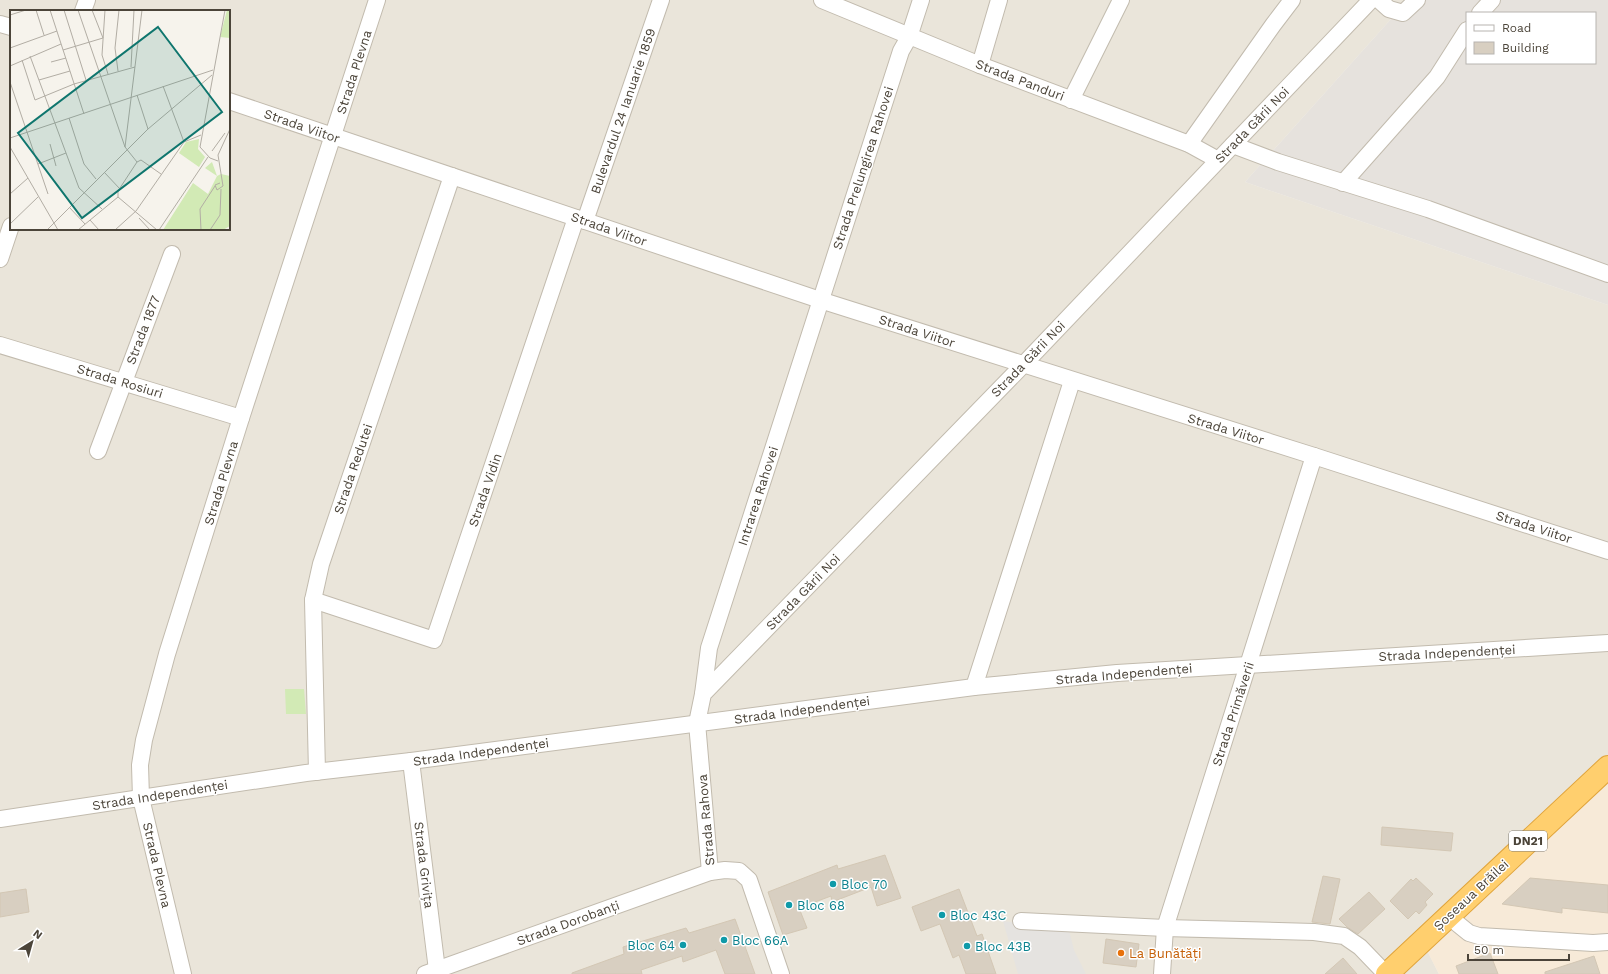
<svg xmlns="http://www.w3.org/2000/svg" width="1608" height="974" viewBox="0 0 1608 974" font-family="'Work Sans',sans-serif">
	<style>
		.residential { fill: #eae5da; fill-rule: evenodd }
		.commercial { fill: #f7ead8 }
		.industrial { fill: #e6e2dd; fill-rule: evenodd }
		.green { fill: #d2eab5 }
		.parking { fill: #e5e3e0 }
		.building { fill: #d8cfc1; stroke: #d3c7b4 }
		.lines { fill: none; stroke-linecap: round; stroke-linejoin: round }
		.minor-casing { stroke: #c2bbae; stroke-width: 18 }
		.highway-casing { stroke: #e0a43c; stroke-width: 24 }
		.minor { stroke: #fff; stroke-width: 16 }
		.highway { stroke: #ffcf6e; stroke-width: 22 }
		.culture-dot { fill: #0f9aa8; stroke: #fff; stroke-width: 1.5 }
		.food-dot { fill: #e8710a; stroke: #fff; stroke-width: 1.5 }
		.labels { text-anchor: middle; dominant-baseline: central; stroke-width: 3; stroke-linejoin: round; paint-order: stroke }
		.shield { fill: #fff; stroke: #817c74; stroke-width: 1 }
		.shield-label { font-size: 12px; font-weight: bold; fill: #4b4439 }
		.street-label { font-size: 13px; fill: #4b4439; stroke: #fff }
		.culture-label { font-size: 13px; fill: #0d838f; stroke: #fff; text-anchor: start }
		.food-label { font-size: 13px; fill: #c56008; stroke: #fff; text-anchor: start }
		.inset-road { fill: none; stroke: #b2ada4; stroke-width: 1 }
		.view { fill: #0f766e; fill-opacity: 0.15; stroke: #0f766e; stroke-width: 2 }
		.inset-edge { fill: none; stroke: #4b4439; stroke-width: 2 }
	</style>
	<rect width="100%" height="100%" fill="#f6f3ec"/>
	<path class="residential" d="M 0,0 L 1408,0 L 1245,182 L 1608,305 L 1608,778 L 1424,944 L 1439,974 L 0,974 ZM 11,11 L 229,11 L 229,229 L 11,229 Z"/>
	<polygon class="commercial" points="1608,778 1608,974 1439,974 1424,945"/>
	<path class="industrial" d="M 1408,0 L 1608,0 L 1608,305 L 1245,182 ZM 1467,13 L 1595,13 L 1595,63 L 1467,63 Z"/>
	<polygon class="green" points="285,689 304,689 306,714 286,714"/>
	<polygon class="parking" points="1003,921 1069,930 1074,950 1086,974 1018,974"/>
	<g class="building">
		<polygon points="1382,827 1453,833 1451,851 1381,845"/>
		<polygon points="885,855 901,898 877,906 871,887 832,902 831,896 799,908 807,928 783,935 768,892 837,865 838,869"/>
		<polygon points="1323,876 1340,879 1330,924 1312,922"/>
		<polygon points="1416,878 1433,894 1425,902 1427,905 1419,914 1416,911 1408,919 1390,901 1411,879 1413,881"/>
		<polygon points="1530,878 1608,885 1608,913 1562,908 1562,913 1502,904"/>
		<polygon points="26,889 29,912 0,917 0,893"/>
		<polygon points="959,889 977,936 982,934 996,974 966,974 959,955 953,958 940,924 921,931 912,907"/>
		<polygon points="1369,892 1385,909 1358,934 1347,927 1339,919"/>
		<polygon points="735,919 755,974 725,974 716,950 683,962 682,956 641,970 642,974 572,974 572,973 624,954 623,947 686,928 689,933"/>
		<polygon points="1106,939 1139,944 1136,967 1103,963"/>
		<polygon points="1490,953 1498,974 1459,974 1456,966"/>
		<polygon points="1594,956 1600,974 1545,974 1545,972"/>
		<polygon points="1343,958 1357,974 1325,974"/>
	</g>
	<g class="lines">
		<defs>
			<g id="minor">
				<polyline points="822,0 980,65 1189,144 1218,160"/>
				<polyline points="1379,0 1389,9 1403,13 1417,0"/>
				<polyline points="83,11 87,0"/>
				<polyline points="1480,13 1492,0"/>
				<polyline points="0,24 11,27"/>
				<polyline points="980,65 999,0"/>
				<polyline points="1071,100 1121,0"/>
				<polyline points="229,101 820,300 1314,456 1608,551"/>
				<polyline points="1189,144 1273,25 1292,0"/>
				<polyline points="1233,145 1278,162 1428,209 1608,274"/>
				<polyline points="1343,183 1437,77 1467,30"/>
				<polyline points="585,221 661,0"/>
				<polyline points="0,259 11,226"/>
				<polyline points="0,345 241,418"/>
				<polyline points="98,451 172,254"/>
				<polyline points="313,600 434,640 576,218"/>
				<polyline points="974,687 1072,381"/>
				<polyline points="703,694 709,648 901,51 909,37 921,0"/>
				<polyline points="411,761 437,970"/>
				<polyline points="317,772 313,600 321,564 452,176"/>
				<polyline points="0,819 306,773 411,761 974,687 1117,673 1608,643"/>
				<polyline points="1448,916 1469,933 1479,936 1593,943 1608,942"/>
				<polyline points="1021,921 1165,928 1314,932 1344,936 1360,947 1386,974"/>
				<polyline points="183,974 141,798 140,765 144,740 167,654 241,418 377,0"/>
				<polyline points="425,974 710,872"/>
				<polyline points="781,974 749,880 739,871 725,870 710,872 697,723 703,694 1023,365 1371,0"/>
				<polyline points="1162,974 1165,928 1314,456"/>
			</g>
			<polyline id="highway" points="1387,974 1608,767"/>
		</defs>
		<use href="#minor" class="minor-casing"/>
		<use href="#highway" class="highway-casing"/>
		<use href="#minor" class="minor"/>
		<use href="#highway" class="highway"/>
	</g>
	<g class="culture-dot">
		<circle cx="833" cy="884" r="4"/>
		<circle cx="789" cy="905" r="4"/>
		<circle cx="942" cy="915" r="4"/>
		<circle cx="724" cy="940" r="4"/>
		<circle cx="683" cy="945" r="4"/>
		<circle cx="967" cy="946" r="4"/>
	</g>
	<circle class="food-dot" cx="1121" cy="953" r="4"/>
	<g class="labels">
		<rect class="shield" x="1509" y="831" width="38" height="20" rx="3"/>
		<g class="shield-label">
			<text x="1528" y="841">DN21</text>
		</g>
		<g class="street-label">
			<text transform="translate(354 72) rotate(-72)">Strada Plevna</text>
			<text transform="translate(1020 80) rotate(21)">Strada Panduri</text>
			<text transform="translate(623 111) rotate(-71)">Bulevardul 24 Ianuarie 1859</text>
			<text transform="translate(1252 125) rotate(-46)">Strada Gării Noi</text>
			<text transform="translate(302 126) rotate(19)">Strada Viitor</text>
			<text transform="translate(863 168) rotate(-72)">Strada Prelungirea Rahovei</text>
			<text transform="translate(609 229) rotate(19)">Strada Viitor</text>
			<text transform="translate(143 330) rotate(-69)">Strada 1877</text>
			<text transform="translate(917 331) rotate(18)">Strada Viitor</text>
			<text transform="translate(1028 359) rotate(-46)">Strada Gării Noi</text>
			<text transform="translate(120 381) rotate(17)">Strada Rosiuri</text>
			<text transform="translate(1226 429) rotate(17)">Strada Viitor</text>
			<text transform="translate(353 469) rotate(-71)">Strada Redutei</text>
			<text transform="translate(221 483) rotate(-73)">Strada Plevna</text>
			<text transform="translate(485 490) rotate(-71)">Strada Vidin</text>
			<text transform="translate(758 496) rotate(-72)">Intrarea Rahovei</text>
			<text transform="translate(1534 527) rotate(18)">Strada Viitor</text>
			<text transform="translate(803 592) rotate(-46)">Strada Gării Noi</text>
			<text transform="translate(1447 653) rotate(-3)">Strada Independenței</text>
			<text transform="translate(1124 674) rotate(-5)">Strada Independenței</text>
			<text transform="translate(802 710) rotate(-8)">Strada Independenței</text>
			<text transform="translate(1233 714) rotate(-72)">Strada Primăverii</text>
			<text transform="translate(481 752) rotate(-8)">Strada Independenței</text>
			<text transform="translate(160 795) rotate(-9)">Strada Independenței</text>
			<text transform="translate(706 820) rotate(-95)">Strada Rahova</text>
			<text transform="translate(157 865) rotate(77)">Strada Plevna</text>
			<text transform="translate(424 865) rotate(83)">Strada Grivița</text>
			<text transform="translate(1471 895) rotate(-43)">Șoseaua Brăilei</text>
			<text transform="translate(568 923) rotate(-20)">Strada Dorobanți</text>
		</g>
		<g class="culture-label">
			<text x="841" y="884">Bloc 70</text>
			<text x="797" y="905">Bloc 68</text>
			<text x="950" y="915">Bloc 43C</text>
			<text x="732" y="940">Bloc 66A</text>
			<text x="675" y="945" text-anchor="end">Bloc 64</text>
			<text x="975" y="946">Bloc 43B</text>
		</g>
		<g class="food-label">
			<text x="1129" y="953">La Bunătăți</text>
		</g>
	</g>
	<g transform="translate(10 10)">
		<rect width="220" height="220" fill="#f6f3ec"/>
		<path d="M 217,0 L 220,0 L 220,28 L 210,27 ZM 189,129 L 188,139 L 195,147 L 189,157 L 169,143 L 176,132 ZM 202,152 L 207,166 L 211,164 L 220,166 L 220,216 L 213,220 L 153,220 L 183,173 L 198,184 L 207,166 L 195,158 Z" fill="#d2eab5"/>
		<path class="inset-road" d="M 26,0 L 34,25M 40,0 L 74,104M 54,0 L 76,70M 68,0 L 115,137M 95,0 L 92,45 L 98,64M 132,0 L 115,137 L 127,152 L 131,150 L 151,164M 0,5 L 16,0M 0,38 L 47,21M 53,40 L 93,28 L 82,0M 20,46 L 69,178 L 92,199M 12,50 L 25,90 L 64,74 L 125,57M 41,52 L 56,48M 0,56 L 51,34M 121,57 L 124,0M 108,61 L 105,38 L 109,0M 29,70 L 60,61M 0,72 L 38,184M 153,76 L 174,132M 127,85 L 138,119M 59,108 L 74,154 L 86,169M 0,128 L 203,60M 40,134 L 46,156M 0,137 L 48,220M 202,141 L 215,123M 208,151 L 200,148 L 190,137 L 215,0M 28,154 L 56,143M 94,162 L 110,179M 210,173 L 205,175 L 207,180 L 213,176 L 208,145 L 220,119M 0,184 L 18,168M 108,187 L 147,220M 59,197 L 75,214M 129,208 L 140,220M 80,210 L 89,220M 0,214 L 28,187M 37,220 L 138,119 L 202,65M 68,220 L 108,187 L 108,181 L 127,152M 105,220 L 126,201 L 174,132 L 191,125M 149,220 L 198,147M 191,220 L 190,199 L 205,176M 200,220 L 210,205 L 211,179"/>
		<path class="view" d="M 148,17 L 212,102 L 72,208 L 8,123 Z"/>
		<rect width="220" height="220" class="inset-edge"/>
	</g>
	<rect x="1466" y="12" width="130" height="52" fill="#ffffff" stroke="#b7b4b0"/>
	<rect x="1474" y="25" width="20" height="6" fill="#ffffff" stroke="#b7b4b0"/>
	<text x="1502" y="32" font-size="12" fill="#4b4439">Road</text>
	<rect x="1474" y="42" width="20" height="12" fill="#d8cfc1" stroke="#b7b4b0"/>
	<text x="1502" y="52" font-size="12" fill="#4b4439">Building</text>
	<g transform="translate(32 942) rotate(37)" stroke="#ffffff" stroke-width="3" paint-order="stroke">
	<path d="M0-3L7 15L0 10L-7 15Z" fill="#4b4439"/>
	<text y="-6" font-size="11" font-weight="bold" text-anchor="middle" fill="#4b4439">N</text>
	</g>
	<path d="M1468 954v6h101v-6" fill="none" stroke="#4b4439" stroke-width="2"/>
	<text x="1474" y="954" font-size="12" fill="#4b4439" stroke="#ffffff" stroke-width="3" paint-order="stroke">50 m</text>
</svg>
